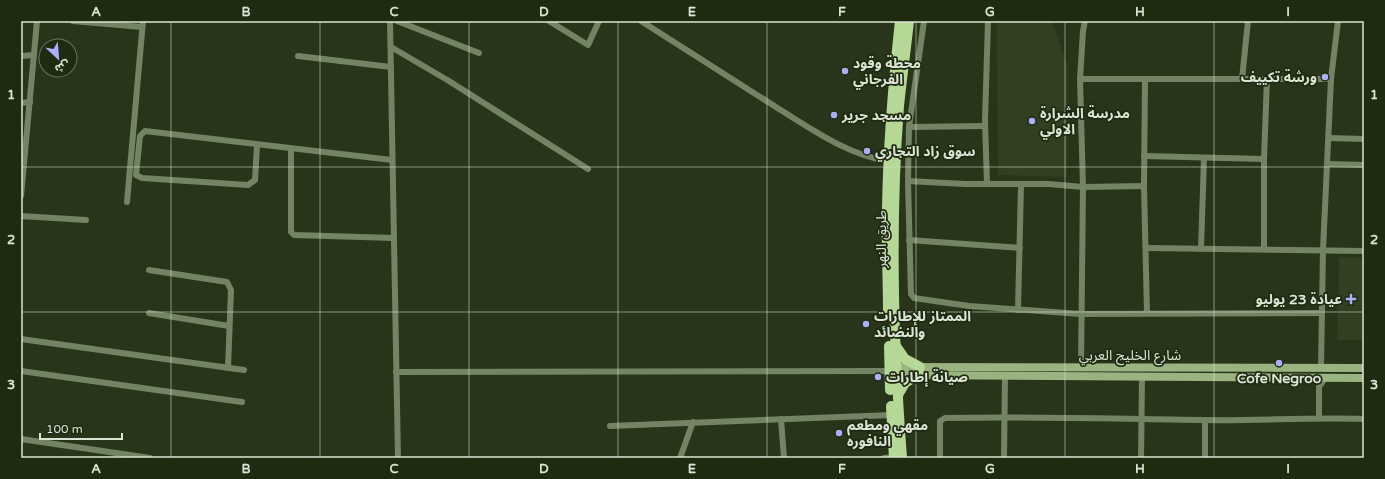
<svg xmlns="http://www.w3.org/2000/svg" width="1385" height="479" viewBox="0 0 1385 479" font-family="'Varela Round','Noto Sans Arabic',sans-serif">
	<style>
		.built { fill: #304021 }
		.lines { fill: none; stroke-linecap: round; stroke-linejoin: round }
		.street { stroke: #738465; stroke-width: 6 }
		.secondary { stroke: #99b481; stroke-width: 8 }
		.primary { stroke: #b5d897; stroke-width: 10 }
		.grid { fill: none; stroke: #dbe4d4; stroke-width: 1; stroke-opacity: 0.55 }
		.poi-dot { fill: #abaffb; stroke: #1e2b11; stroke-width: 1.5 }
		.labels { text-anchor: middle; dominant-baseline: central; stroke-width: 3.5; stroke-linejoin: round; paint-order: stroke }
		.poi-label { font-size: 14px; font-weight: bold; fill: #dbe4d4; stroke: #1e2b11; text-anchor: start }
		.street-label { font-size: 14px; fill: #dbe4d4; stroke: #1e2b11 }
		.neatline { fill: none; stroke: #dbe4d4; stroke-width: 1.5 }
		.grid-label { font-size: 13px; text-anchor: middle; font-weight: bold; fill: #dbe4d4 }
	</style>
	<rect width="100%" height="100%" fill="#28351b"/>
	<g class="built">
		<polygon points="997,21 1052,21 1068,67 1067,177 998,175"/>
		<polygon points="1339,257 1364,258 1364,340 1337,340"/>
	</g>
	<g class="lines">
		<g class="street">
			<polyline points="73,21 142,27"/>
			<polyline points="390,21 398,458"/>
			<polyline points="397,21 479,53"/>
			<polyline points="549,21 588,45 599,21"/>
			<path d="M 641,21 C 687,50 733,80 779,109 C 813,130 848,155 888,161"/>
			<polyline points="924,21 909,127 908,181 911,294 914,298 969,306 1081,314 1322,313"/>
			<polyline points="391,47 449,81 588,169"/>
			<polyline points="21,56 34,55"/>
			<polyline points="298,56 391,67"/>
			<polyline points="1080,79 1331,79"/>
			<polyline points="1242,79 1248,21"/>
			<polyline points="1145,80 1144,186 1147,313"/>
			<polyline points="21,103 30,102"/>
			<polyline points="909,127 985,126"/>
			<polyline points="1329,138 1364,139"/>
			<polyline points="257,145 255,180 248,185 142,178 136,175 140,136 145,131 392,160"/>
			<polyline points="291,149 291,232 294,235 394,238"/>
			<polyline points="1144,156 1264,159"/>
			<polyline points="1327,164 1364,165"/>
			<polyline points="908,181 965,184 1048,184 1083,187 1144,186"/>
			<polyline points="987,184 985,121 988,21"/>
			<polyline points="21,196 37,21"/>
			<polyline points="127,202 143,21"/>
			<polyline points="21,216 86,220"/>
			<polyline points="909,240 1020,248"/>
			<polyline points="1146,248 1364,251"/>
			<polyline points="1201,249 1204,158"/>
			<polyline points="1264,249 1264,159 1267,79"/>
			<polyline points="149,270 227,282 231,290 228,368"/>
			<polyline points="1018,310 1021,185"/>
			<polyline points="149,313 229,326"/>
			<polyline points="21,339 244,370"/>
			<polyline points="1081,367 1083,187 1080,79 1083,31 1085,21"/>
			<polyline points="1321,368 1323,250 1331,79 1338,21"/>
			<polyline points="21,371 242,402"/>
			<polyline points="396,372 889,371"/>
			<polyline points="1319,418 1319,387 1325,378"/>
			<polyline points="781,419 784,458"/>
			<polyline points="1205,420 1205,458"/>
			<polyline points="610,426 892,415"/>
			<polyline points="21,439 150,458"/>
			<polyline points="680,458 693,422"/>
			<polyline points="884,458 894,457"/>
			<path d="M 940,458 L 940,421 L 945,418 C 1031,416 1117,419 1203,420 C 1257,421 1310,417 1364,419"/>
			<polyline points="1004,458 1005,375"/>
			<polyline points="1141,458 1142,377"/>
		</g>
		<g class="secondary">
			<polyline points="896,367 1364,368"/>
			<polyline points="897,375 1364,378"/>
		</g>
		<g class="primary">
			<path d="M 888,312 C 888,278 886,243 887,209 C 888,146 893,84 900,21"/>
			<polyline points="889,346 890,390"/>
			<polyline points="896,346 905,359 920,367"/>
			<polyline points="898,395 905,383 920,374"/>
			<polyline points="891,406 894,458"/>
			<path d="M 902,458 C 893,341 890,222 899,106 C 902,77 906,49 909,21"/>
		</g>
	</g>
	<path class="grid" d="M 171,21 L 171,458M 320,21 L 320,458M 469,21 L 469,458M 618,21 L 618,458M 767,21 L 767,458M 916,21 L 916,458M 1065,21 L 1065,458M 1214,21 L 1214,458M 21,167 L 1364,167M 21,312 L 1364,312"/>
	<g class="poi-dot">
		<circle cx="845" cy="71" r="4"/>
		<circle cx="1325" cy="77" r="4"/>
		<circle cx="834" cy="115" r="4"/>
		<circle cx="1032" cy="121" r="4"/>
		<circle cx="867" cy="151" r="4"/>
		<path d="M1349 293h4v4h4v4h-4v4h-4v-4h-4v-4h4z"/>
		<circle cx="866" cy="324" r="4"/>
		<circle cx="1279" cy="363" r="4"/>
		<circle cx="878" cy="377" r="4"/>
		<circle cx="839" cy="433" r="4"/>
	</g>
	<g class="labels">
		<g class="poi-label">
			<text x="853" y="63">محطة وقود<tspan x="853" dy="16">الفرجاني</tspan></text>
			<text x="1317" y="77" text-anchor="end">ورشة تكييف</text>
			<text x="1040" y="113">مدرسة الشرارة<tspan x="1040" dy="16">الاولي</tspan></text>
			<text x="842" y="115">مسجد جرير</text>
			<text x="875" y="151">سوق زاد التجاري</text>
			<text x="1342" y="299" text-anchor="end">عيادة 23 يوليو</text>
			<text x="874" y="316">الممتاز للإطارات<tspan x="874" dy="16">والنضائد</tspan></text>
			<text x="886" y="377">صيانة إطارات</text>
			<text x="1279" y="378" text-anchor="middle">Cofe Negroo</text>
			<text x="847" y="425">مقهي ومطعم<tspan x="847" dy="16">النافوره</tspan></text>
		</g>
		<g class="street-label">
			<text transform="translate(881 239) rotate(-90)">طريق النهر</text>
			<text x="1130" y="355">شارع الخليج العربي</text>
		</g>
	</g>
	<rect width="1385" height="479" fill="none" stroke="#1e2b11" stroke-width="44"/>
	<g transform="translate(58 58) rotate(154)"><circle r="19" fill="#1e2b11" stroke="#6a755f"/>
	<path d="M0-3L7 15L0 10L-7 15Z" fill="#abaffb"/>
	<text y="-6" font-size="11" font-weight="bold" text-anchor="middle" fill="#dbe4d4">ش</text>
	</g>
	<path d="M40 433v6h82v-6" fill="none" stroke="#dbe4d4" stroke-width="2"/>
	<text x="46" y="433" font-size="12" fill="#dbe4d4" stroke="#1e2b11" stroke-width="3" paint-order="stroke">100 m</text>
	<rect x="22" y="22" width="1341" height="435" class="neatline"/>
	<g class="grid-label">
		<text x="96" y="16">A</text>
		<text x="246" y="16">B</text>
		<text x="394" y="16">C</text>
		<text x="544" y="16">D</text>
		<text x="692" y="16">E</text>
		<text x="842" y="16">F</text>
		<text x="990" y="16">G</text>
		<text x="1140" y="16">H</text>
		<text x="1288" y="16">I</text>
		<text x="11" y="99">1</text>
		<text x="1374" y="99">1</text>
		<text x="11" y="244">2</text>
		<text x="1374" y="244">2</text>
		<text x="11" y="389">3</text>
		<text x="1374" y="389">3</text>
		<text x="96" y="473">A</text>
		<text x="246" y="473">B</text>
		<text x="394" y="473">C</text>
		<text x="544" y="473">D</text>
		<text x="692" y="473">E</text>
		<text x="842" y="473">F</text>
		<text x="990" y="473">G</text>
		<text x="1140" y="473">H</text>
		<text x="1288" y="473">I</text>
	</g>
</svg>
